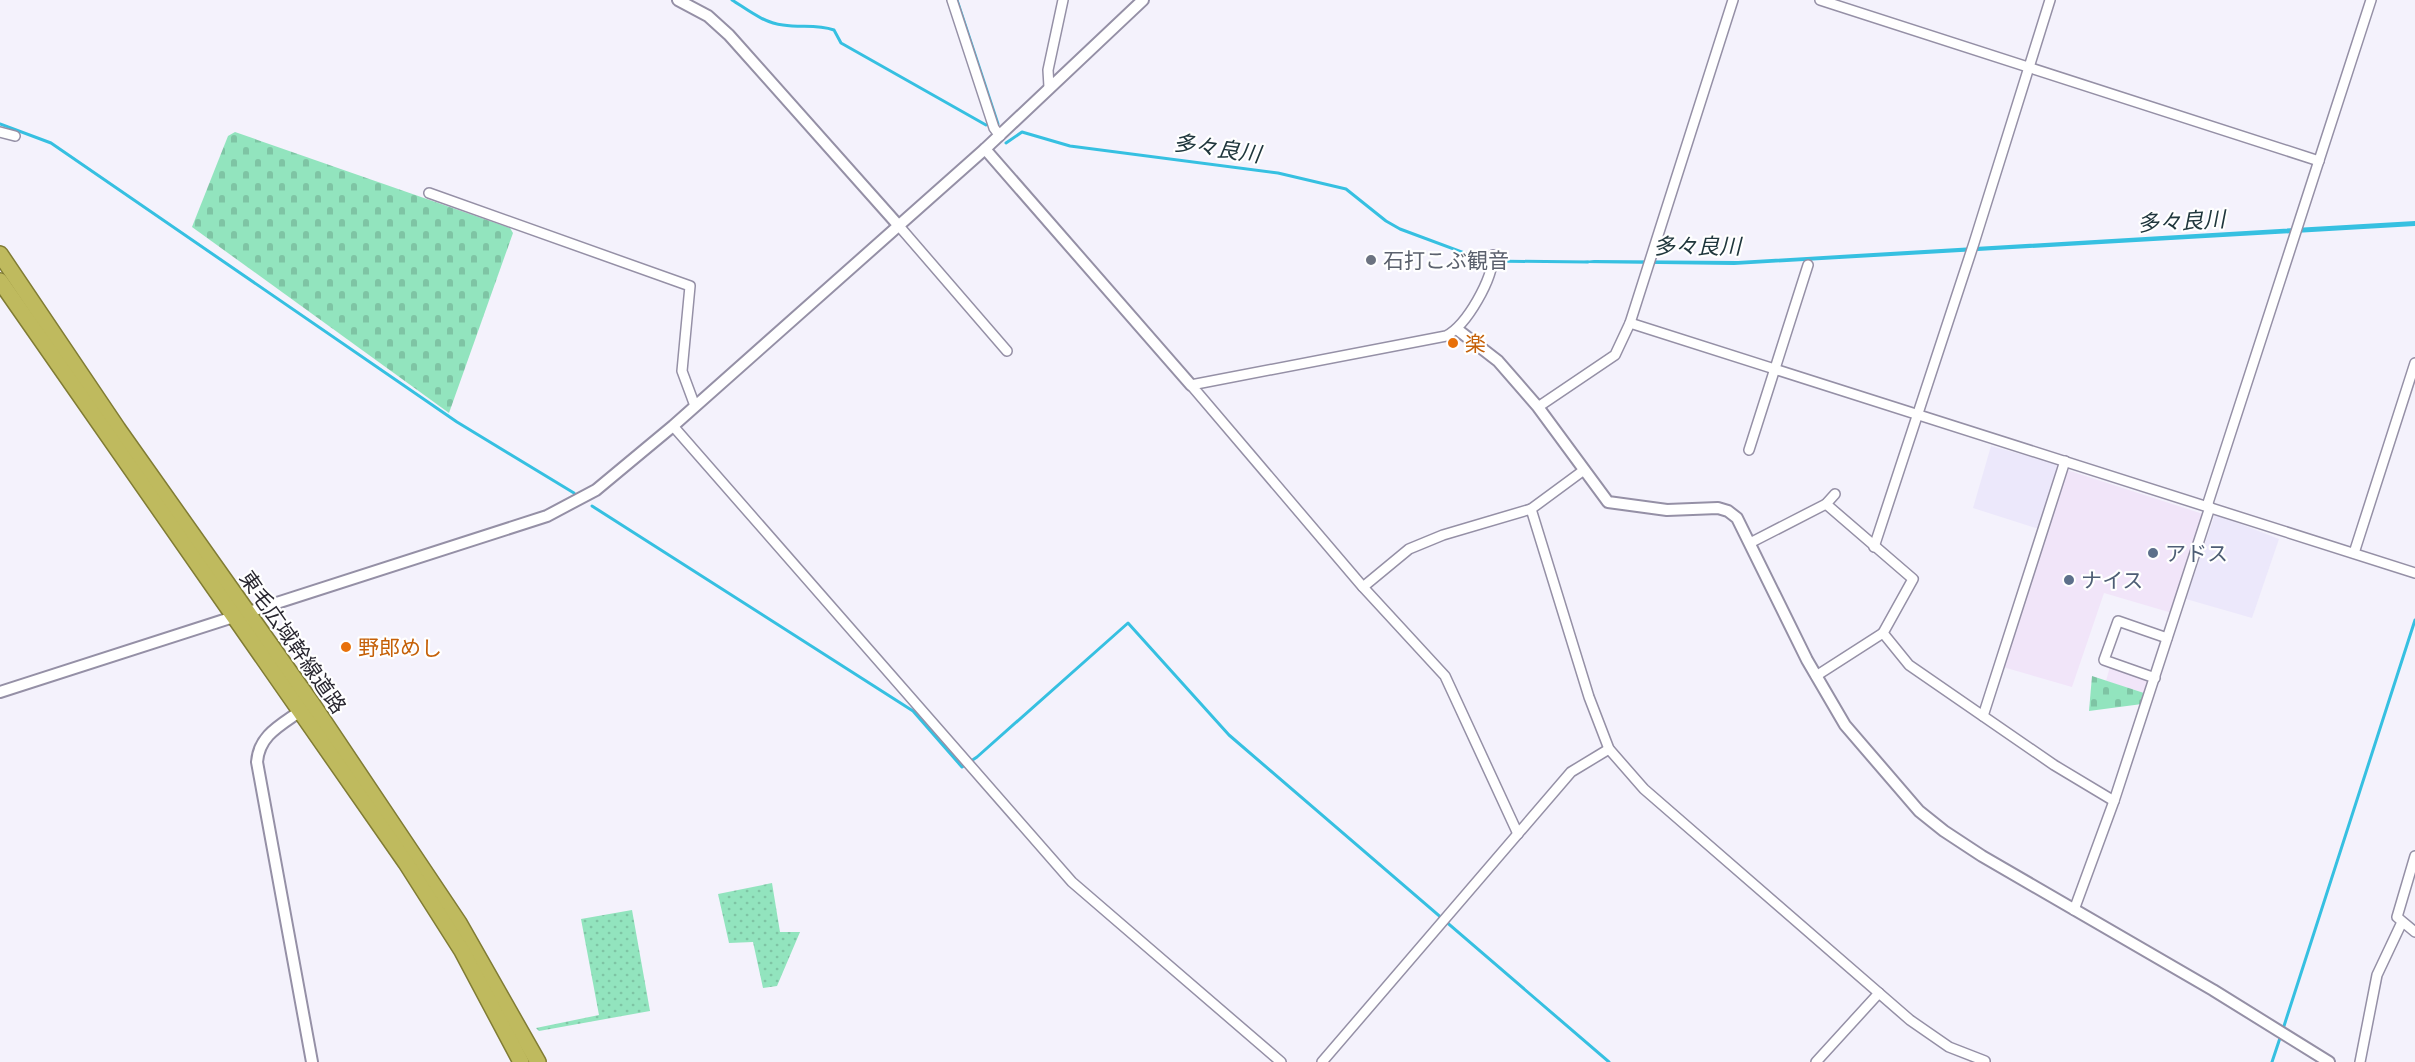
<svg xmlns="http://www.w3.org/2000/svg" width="2415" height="1062" viewBox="0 0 2415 1062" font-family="'Source Serif 4','Noto Sans JP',serif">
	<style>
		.commercial { fill: #f1e5f9 }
		.built { fill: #ece8fb }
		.grass { fill: url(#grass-dots) }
		.cemetery { fill: url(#cemetery-stones) }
		.water { fill: #36c0e1 }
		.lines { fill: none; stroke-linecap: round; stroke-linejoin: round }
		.stream { stroke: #36c0e1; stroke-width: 3 }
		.minor-casing { stroke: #9590a6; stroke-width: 12 }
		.tertiary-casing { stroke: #9590a6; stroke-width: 14 }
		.trunk-casing { stroke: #807c34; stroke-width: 18 }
		.minor { stroke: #fff; stroke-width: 9 }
		.tertiary { stroke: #fff; stroke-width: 10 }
		.trunk { stroke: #bfba5e; stroke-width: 15 }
		.worship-dot { fill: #6b7280; stroke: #fff; stroke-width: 2 }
		.food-dot { fill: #e8710a; stroke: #fff; stroke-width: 2 }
		.service-dot { fill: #5c6f8a; stroke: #fff; stroke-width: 2 }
		.labels { text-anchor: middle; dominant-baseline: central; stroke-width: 4.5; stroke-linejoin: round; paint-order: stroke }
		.worship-label { font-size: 21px; fill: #5b616d; stroke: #fff; text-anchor: start }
		.food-label { font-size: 21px; fill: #c56008; stroke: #fff; text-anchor: start }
		.service-label { font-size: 21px; fill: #4e5e75; stroke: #fff; text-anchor: start }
		.street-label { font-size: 21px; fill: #292730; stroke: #fff }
		.water-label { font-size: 22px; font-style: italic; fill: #20373d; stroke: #fff }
	</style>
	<defs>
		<pattern id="grass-dots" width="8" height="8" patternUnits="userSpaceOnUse" patternTransform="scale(1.5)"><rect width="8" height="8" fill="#92e4be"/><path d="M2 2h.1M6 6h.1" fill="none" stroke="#7ec4a4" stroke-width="1.8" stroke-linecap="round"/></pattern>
		<pattern id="cemetery-stones" width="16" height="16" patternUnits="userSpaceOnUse" patternTransform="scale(1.5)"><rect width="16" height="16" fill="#92e4be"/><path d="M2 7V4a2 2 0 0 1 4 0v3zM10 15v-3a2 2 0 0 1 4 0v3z" fill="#7ec4a4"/></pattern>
	</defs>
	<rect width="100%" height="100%" fill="#f4f2fc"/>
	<g class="commercial">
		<polygon points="2067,470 2203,514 2172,613 2104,593 2072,687 2003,667"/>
		<polygon points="2111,663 2151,678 2147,694 2106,681"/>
	</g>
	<g class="built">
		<polygon points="1991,446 2060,465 2039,529 1973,508"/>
		<polygon points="2215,514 2279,539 2252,618 2186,599"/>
	</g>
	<g class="grass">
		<polygon points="772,883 780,932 800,932 777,986 763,988 753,942 729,943 718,894"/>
		<polygon points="632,910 650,1011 539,1031 536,1028 599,1015 581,919"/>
	</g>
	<g class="cemetery">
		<polygon points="235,132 510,228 513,233 449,413 192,227 228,136"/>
		<polygon points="2092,676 2147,694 2142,704 2089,711"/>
	</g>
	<polygon class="water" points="2415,221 2415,226 1734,265 1584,263 1584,261 1594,260 1738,261"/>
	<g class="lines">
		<g class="stream">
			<path d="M 732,0 C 748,10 764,23 783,25 C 801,28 816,24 834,30 L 841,43 L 986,125"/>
			<polyline points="957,0 998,124"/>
			<polyline points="0,124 51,143 457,422 574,493"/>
			<polyline points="1006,143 1022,132 1070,146 1278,173 1346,189 1386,221 1400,229 1486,261 1588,262"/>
			<polyline points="592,506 913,711 962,767 977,757 1128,623 1229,735 1609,1062"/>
			<polyline points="2283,1029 2415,620"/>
			<polyline points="2272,1062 2281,1035"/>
		</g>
		<defs>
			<g id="minor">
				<polyline points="952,0 994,128 1000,136"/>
				<polyline points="1820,0 2319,161"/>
				<polyline points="1049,87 1048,70 1063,0"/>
				<polyline points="0,132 15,136"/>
				<polyline points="429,193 690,286 682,371 695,406"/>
				<polyline points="899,226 1007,351"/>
				<path d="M 1493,255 C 1493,279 1467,325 1446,336 L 1191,385 L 1363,587 L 1445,676 L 1518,834"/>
				<polyline points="1630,323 2415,573"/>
				<polyline points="1538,407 1615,355 1630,323 1733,0"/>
				<polyline points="673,426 1072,882 1281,1062"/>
				<polyline points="1749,450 1808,265"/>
				<polyline points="1826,504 1913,579 1883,633 1909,665 2054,765 2114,801"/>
				<polyline points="2207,506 2371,0"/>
				<polyline points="1531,509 1589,697 1609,749 1644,789 1910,1020 1949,1047 1985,1061"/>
				<polyline points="1750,543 1826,504 1835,494"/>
				<polyline points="1874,547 1974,243 2050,0"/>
				<polyline points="2354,553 2415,363"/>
				<polyline points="1363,587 1409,549 1443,535 1531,509 1584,470"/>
				<polyline points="1816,676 1883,633"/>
				<polyline points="2155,678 2104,660 2118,621 2167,638"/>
				<polyline points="1983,716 2065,461"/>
				<polyline points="2415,856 2397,917 2415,932"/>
				<polyline points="2074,910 2114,801 2210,507"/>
				<polyline points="1322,1062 1571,772 1609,749"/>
				<polyline points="1816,1062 1879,993"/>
				<polyline points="2360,1062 2377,975 2402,922"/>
			</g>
			<g id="tertiary">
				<polyline points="678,0 708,16 729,35 899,226"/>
				<polyline points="985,149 1191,385"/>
				<polyline points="1458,330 1498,361 1538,407 1608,502 1667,510 1718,508 1728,511 1737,518 1807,660 1845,725 1919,811 1944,831 1982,856 2213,990 2329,1062"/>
				<polyline points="0,692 547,516 596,490 673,426 985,149 1143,0"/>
				<path d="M 299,712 C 279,726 259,736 257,762 L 312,1062"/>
			</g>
			<g id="trunk">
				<polyline points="0,254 118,429 311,702 459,923 538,1062"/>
				<polyline points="0,281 406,863 462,951 521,1062"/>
			</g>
		</defs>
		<use href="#minor" class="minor-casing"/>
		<use href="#tertiary" class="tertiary-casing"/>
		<use href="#trunk" class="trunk-casing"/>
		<use href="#minor" class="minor"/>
		<use href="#tertiary" class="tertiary"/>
		<use href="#trunk" class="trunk"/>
	</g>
	<circle class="worship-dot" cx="1371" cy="260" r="6"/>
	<g class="food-dot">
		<circle cx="1453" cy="343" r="6"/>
		<circle cx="346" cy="647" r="6"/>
	</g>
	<g class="service-dot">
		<circle cx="2153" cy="553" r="6"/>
		<circle cx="2069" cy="580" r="6"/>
	</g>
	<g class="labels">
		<g class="worship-label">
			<text x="1383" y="260">石打こぶ観音</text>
		</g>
		<g class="food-label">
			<text x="1465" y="343">楽</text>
			<text x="358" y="647">野郎めし</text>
		</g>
		<g class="service-label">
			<text x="2165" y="553">アドス</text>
			<text x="2081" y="580">ナイス</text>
		</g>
		<g class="street-label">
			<text transform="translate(293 642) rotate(55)">東毛広域幹線道路</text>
		</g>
		<g class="water-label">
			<text transform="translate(1217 148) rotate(8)">多々良川</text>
			<text transform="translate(2181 221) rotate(-3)">多々良川</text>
			<text x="1697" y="246">多々良川</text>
		</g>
	</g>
</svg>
